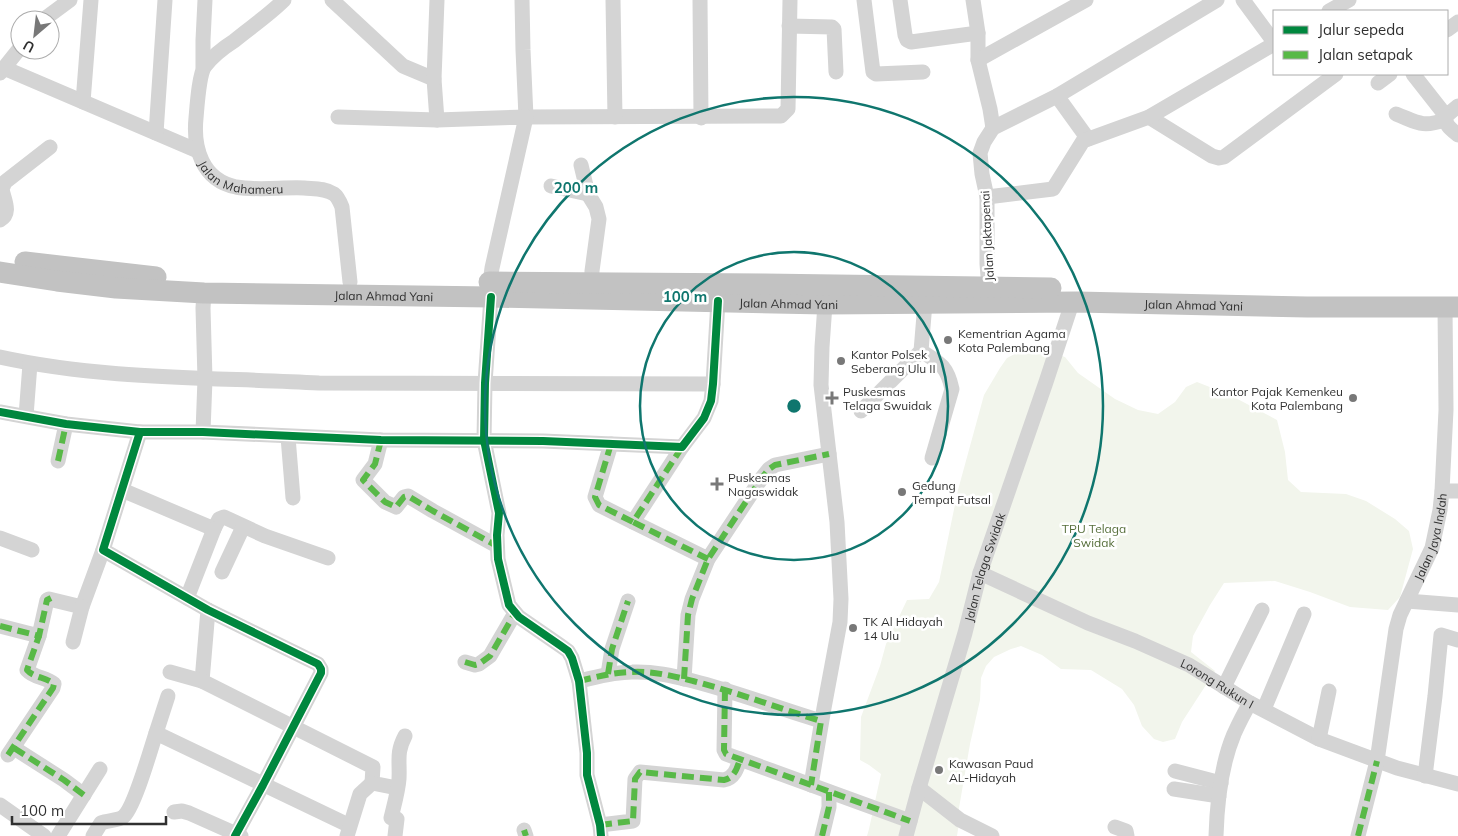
<svg xmlns="http://www.w3.org/2000/svg" width="1458" height="836" viewBox="0 0 1458 836" font-family="Mulish,sans-serif">
	<style>
		.green { fill: #f2f5ec }
		.lines { fill: none; stroke-linecap: round; stroke-linejoin: round }
		.minor { stroke: #d4d4d4; stroke-width: 15 }
		.highway { stroke: #c2c2c2; stroke-width: 21 }
		.quiet { stroke: #58b947; stroke-width: 6; stroke-dasharray: 12 6; stroke-linecap: butt }
		.cycleway-casing { stroke: #fff; stroke-width: 11 }
		.cycleway { stroke: #00873e; stroke-width: 8 }
		.ring { fill: none; stroke: #0f766e; stroke-width: 2.5 }
		.poi-dot { fill: #787878; stroke: #fff; stroke-width: 2 }
		.labels { text-anchor: middle; dominant-baseline: central; stroke-width: 5; stroke-linejoin: round; paint-order: stroke }
		.street-label { font-size: 12px; fill: #303030; stroke: #fff }
		.poi-label { font-size: 12px; fill: #303030; stroke: #fff; text-anchor: start }
		.park-label { font-size: 12px; fill: #566e3a; stroke: #fff }
		.centre { fill: #0f766e; stroke: #fff; stroke-width: 2.5 }
		.ring-label { font-size: 15px; text-anchor: middle; font-weight: bold; fill: #0f766e; stroke: #fff; stroke-width: 5; stroke-linejoin: round; paint-order: stroke }
	</style>
	<rect width="100%" height="100%" fill="#fff"/>
	<polygon class="green" points="1026,348 1038,348 1065,357 1078,373 1115,399 1138,410 1158,414 1175,402 1186,387 1197,382 1230,395 1277,420 1285,452 1288,480 1301,492 1346,494 1366,501 1395,519 1409,531 1413,549 1400,597 1388,610 1350,607 1310,592 1275,581 1224,583 1210,605 1193,636 1191,652 1215,671 1182,722 1175,739 1163,742 1154,739 1142,726 1134,705 1122,689 1091,670 1061,669 1042,655 1021,646 1011,649 994,657 986,666 981,678 980,700 970,744 959,808 959,823 957,836 867,836 869,829 881,774 869,765 860,760 861,717 880,666 886,644 907,600 929,599 939,582 958,490 984,395 1000,368 1007,358"/>
	<g class="lines">
		<g class="minor">
			<path id="s1" d="M 284,0 C 269,15 251,27 234,41 C 223,48 213,56 205,66 C 199,74 197,107 196,118 C 193,148 202,180 236,187 C 258,191 282,187 304,188 C 314,189 325,188 334,194 C 338,197 340,202 342,207 L 350,282"/>
			<polyline points="332,0 403,66 434,79 437,120"/>
			<polyline points="522,0 523,50 526,117 781,116 788,109 790,0"/>
			<polyline points="613,0 615,117"/>
			<polyline points="700,0 701,118"/>
			<polyline points="864,0 873,72 876,74 923,72"/>
			<polyline points="900,0 905,35 907,40 911,42 978,33"/>
			<polyline points="973,0 978,33 978,60 990,109 993,128"/>
			<polyline points="1243,0 1274,42"/>
			<polyline points="1329,11 1349,0"/>
			<polyline points="43,20 70,0"/>
			<polyline points="789,26 832,27 834,29 836,72"/>
			<polyline points="1447,30 1458,22"/>
			<polyline points="978,60 1086,0"/>
			<polyline points="4,68 198,151"/>
			<polyline points="203,68 203,40 205,0"/>
			<polyline points="0,73 20,48"/>
			<polyline points="1413,74 1446,116 1458,106"/>
			<polyline points="434,79 437,0"/>
			<polyline points="1378,83 1390,74"/>
			<polyline points="1057,96 1088,139"/>
			<polyline points="83,102 91,0"/>
			<path d="M 1396,114 C 1417,122 1421,128 1445,120"/>
			<path d="M 1446,116 C 1444,125 1452,130 1458,135"/>
			<polyline points="338,117 437,120 526,117 492,268 490,282"/>
			<polyline points="1149,117 1212,156 1219,158 1224,157 1336,74"/>
			<polyline points="156,133 165,0"/>
			<polyline points="581,165 588,194 596,207 599,219 592,271 592,282"/>
			<polyline points="551,186 588,194"/>
			<polyline points="987,197 1053,189 1083,141 1149,117 1274,44"/>
			<path d="M 0,220 C 12,213 4,200 2,189 L 5,182 L 50,147"/>
			<polyline points="989,288 987,264 987,197 982,174 980,153 984,142 993,128 1057,96 1217,0"/>
			<polyline points="491,297 485,383 484,440 499,513 497,535 498,559 509,605 519,617 561,646 568,651 572,658 579,681 587,753 587,775 600,825 601,836"/>
			<path d="M 925,303 L 921,351 C 940,363 947,366 952,389 L 932,458"/>
			<path d="M 0,357 C 105,380 213,377 319,383 L 713,384"/>
			<polyline points="861,411 921,351"/>
			<polyline points="0,412 66,424 140,432 203,432 381,440 543,441 682,447 704,418 711,401 713,384 718,301"/>
			<polyline points="26,416 30,364"/>
			<polyline points="140,432 103,550 208,610 318,664 321,669 321,673 263,785 235,836"/>
			<polyline points="203,432 205,379 203,308 204,293"/>
			<polyline points="288,437 293,498"/>
			<polyline points="381,440 375,464 363,480 385,502 396,507 404,497 408,496 433,511 497,546"/>
			<polyline points="611,444 595,497 599,505 633,522"/>
			<polyline points="682,447 633,522 708,559"/>
			<polyline points="58,461 66,424"/>
			<polyline points="122,490 214,529 219,519 224,517 265,536 328,558"/>
			<polyline points="1442,491 1458,491"/>
			<polyline points="0,538 32,550"/>
			<polyline points="222,572 243,527"/>
			<path id="s2" d="M 980,573 L 1088,623 L 1135,641 L 1189,665 L 1250,703 L 1319,739 L 1397,768 L 1458,784"/>
			<polyline points="187,598 214,529"/>
			<polyline points="1407,601 1458,605"/>
			<polyline points="208,610 202,681 373,767 372,783 397,788"/>
			<polyline points="0,626 39,636 47,600 49,599 82,607 103,550"/>
			<polyline points="73,642 82,607"/>
			<polyline points="465,662 475,665 479,664 490,656 515,613"/>
			<polyline points="170,672 202,681"/>
			<polyline points="608,674 612,649 628,601"/>
			<polyline points="684,679 688,615 692,599 708,559 761,479 769,469 775,465 829,454"/>
			<path d="M 579,681 C 597,677 614,672 632,672 C 653,671 673,676 693,681 C 736,692 778,708 821,721"/>
			<polyline points="1224,687 1262,610"/>
			<polyline points="725,689 724,750 726,754 910,821"/>
			<polyline points="1264,709 1304,614"/>
			<polyline points="156,733 168,696"/>
			<polyline points="1319,739 1329,691"/>
			<polyline points="14,748 64,780 84,795"/>
			<path d="M 8,755 L 53,688 L 54,684 C 46,677 34,678 27,670 L 39,636"/>
			<polyline points="1175,771 1221,783"/>
			<polyline points="1425,776 1435,696 1441,635 1458,640"/>
			<polyline points="811,785 824,708 840,622 841,599 837,522 821,385 822,347 825,304"/>
			<polyline points="919,788 960,820 992,836"/>
			<polyline points="1174,789 1219,796"/>
			<polyline points="0,805 44,836"/>
			<polyline points="174,812 182,811 189,813 241,836"/>
			<path d="M 600,825 L 633,821 L 635,779 L 640,772 L 724,780 C 734,778 737,769 740,759"/>
			<polyline points="1115,827 1126,831 1127,836"/>
			<polyline points="524,830 526,836"/>
			<polyline points="58,836 100,769"/>
			<path d="M 93,836 L 101,823 C 108,820 117,821 123,817 C 134,809 151,748 156,733 L 344,823"/>
			<polyline points="347,836 360,794 372,783"/>
			<path d="M 395,836 L 397,819 L 391,818 C 394,805 398,792 399,779 C 400,761 396,753 405,736"/>
			<polyline points="822,836 829,807 829,792"/>
			<path id="s3" d="M 906,836 L 919,788 L 965,633 L 980,573 L 1046,382 L 1072,303"/>
			<path d="M 1216,836 C 1217,802 1221,765 1234,734 C 1239,723 1244,713 1250,703"/>
			<path id="s4" d="M 1358,836 L 1377,761 L 1396,629 L 1400,615 L 1432,548 L 1440,510 L 1442,491 L 1446,410 L 1445,307"/>
		</g>
		<g class="highway">
			<polyline points="25,262 156,277"/>
			<path id="s5" d="M 0,272 L 57,281 L 116,288 L 204,293 L 491,297 L 825,304 L 1077,302 L 1307,307 L 1458,307"/>
			<polyline points="489,282 764,284 1051,288"/>
		</g>
		<g class="quiet">
			<polyline points="381,440 375,464 363,480 385,502 396,507 404,497 408,496 433,511 497,546"/>
			<polyline points="611,444 595,497 599,505 633,522"/>
			<polyline points="682,447 633,522 708,559"/>
			<polyline points="58,461 66,424"/>
			<polyline points="0,626 39,636 47,600 51,598"/>
			<polyline points="465,662 475,665 479,664 490,656 515,613"/>
			<polyline points="608,674 612,649 628,601"/>
			<polyline points="684,679 688,615 692,599 708,559 761,479 769,469 775,465 829,454"/>
			<path d="M 579,681 C 597,677 614,672 632,672 C 653,671 673,676 693,681 C 736,692 778,708 821,721 L 811,785"/>
			<polyline points="725,689 724,750 726,754 910,821"/>
			<polyline points="14,748 64,780 84,795"/>
			<path d="M 8,755 L 53,688 L 54,684 C 46,677 34,678 27,670 L 39,636"/>
			<path d="M 600,825 L 633,821 L 635,779 L 640,772 L 724,780 C 734,778 737,769 740,759"/>
			<polyline points="524,830 526,836"/>
			<polyline points="822,836 829,807 829,792"/>
			<polyline points="1358,836 1377,761"/>
		</g>
		<defs>
			<g id="cycleway">
				<polyline points="491,297 485,383 484,440 499,513 497,535 498,559 509,605 519,617 561,646 568,651 572,658 579,681 587,753 587,775 600,825 601,836"/>
				<polyline points="0,412 66,424 140,432 203,432 381,440 543,441 682,447 704,418 711,401 713,384 718,301"/>
				<polyline points="140,432 103,550 208,610 318,664 321,669 321,673 263,785 235,836"/>
			</g>
		</defs>
		<use href="#cycleway" class="cycleway-casing"/>
		<use href="#cycleway" class="cycleway"/>
	</g>
	<g class="ring">
		<circle cx="794" cy="406" r="154"/>
		<circle cx="794" cy="406" r="309"/>
	</g>
	<g class="poi-dot">
		<circle cx="948" cy="340" r="5"/>
		<circle cx="841" cy="361" r="5"/>
		<path d="M829.5 390.5h5v5h5v5h-5v5h-5v-5h-5v-5h5z"/>
		<circle cx="1353" cy="398" r="5"/>
		<path d="M714.5 476.5h5v5h5v5h-5v5h-5v-5h-5v-5h5z"/>
		<circle cx="902" cy="492" r="5"/>
		<circle cx="853" cy="628" r="5"/>
		<circle cx="939" cy="770" r="5"/>
	</g>
	<g class="labels">
		<g class="street-label">
			<text stroke="none"><textPath href="#s1" startOffset="246">Jalan Mahameru</textPath></text>
			<text transform="translate(987 236) rotate(-93)">Jalan Jaktapenai</text>
			<text stroke="none"><textPath href="#s5" startOffset="385">Jalan Ahmad Yani</textPath></text>
			<text stroke="none"><textPath href="#s5" startOffset="790">Jalan Ahmad Yani</textPath></text>
			<text stroke="none"><textPath href="#s5" startOffset="1195">Jalan Ahmad Yani</textPath></text>
			<text stroke="none"><textPath href="#s4" startOffset="310">Jalan Jaya Indah</textPath></text>
			<text stroke="none"><textPath href="#s3" startOffset="280">Jalan Telaga Swidak</textPath></text>
			<text stroke="none"><textPath href="#s2" startOffset="262">Lorong Rukun I</textPath></text>
		</g>
		<g class="poi-label">
			<text x="958" y="333">Kementrian Agama<tspan x="958" dy="14">Kota Palembang</tspan></text>
			<text x="851" y="354">Kantor Polsek<tspan x="851" dy="14">Seberang Ulu II</tspan></text>
			<text x="843" y="391">Puskesmas<tspan x="843" dy="14">Telaga Swuidak</tspan></text>
			<text x="1343" y="391" text-anchor="end">Kantor Pajak Kemenkeu<tspan x="1343" dy="14">Kota Palembang</tspan></text>
			<text x="728" y="477">Puskesmas<tspan x="728" dy="14">Nagaswidak</tspan></text>
			<text x="912" y="485">Gedung<tspan x="912" dy="14">Tempat Futsal</tspan></text>
			<text x="863" y="621">TK Al Hidayah<tspan x="863" dy="14">14 Ulu</tspan></text>
			<text x="949" y="763">Kawasan Paud<tspan x="949" dy="14">AL-Hidayah</tspan></text>
		</g>
		<g class="park-label">
			<text x="1094" y="528">TPU Telaga<tspan x="1094" dy="14">Swidak</tspan></text>
		</g>
	</g>
	<circle cx="794" cy="406" r="8" class="centre"/>
	<g class="ring-label">
		<text x="576" y="193">200 m</text>
		<text x="685" y="302">100 m</text>
	</g>
	<rect x="1273" y="10" width="175" height="65" fill="#ffffff" stroke="#acacac"/>
	<rect x="1283" y="26" width="25" height="8" fill="#00873e" stroke="#acacac"/>
	<text x="1318" y="35" font-size="15" fill="#303030">Jalur sepeda</text>
	<rect x="1283" y="51" width="25" height="8" fill="#58b947" stroke="#acacac"/>
	<text x="1318" y="60" font-size="15" fill="#303030">Jalan setapak</text>
	<g transform="translate(35 35) rotate(208)"><circle r="24" fill="#ffffff" stroke="#acacac"/>
	<path d="M0-4L9 19L0 12L-9 19Z" fill="#787878"/>
	<text y="-8" font-size="14" font-weight="bold" text-anchor="middle" fill="#303030">U</text>
	</g>
	<path d="M12 816v8h154v-8" fill="none" stroke="#303030" stroke-width="2.5"/>
	<text x="20" y="816" font-size="15" fill="#303030" stroke="#ffffff" stroke-width="4" paint-order="stroke">100 m</text>
</svg>
